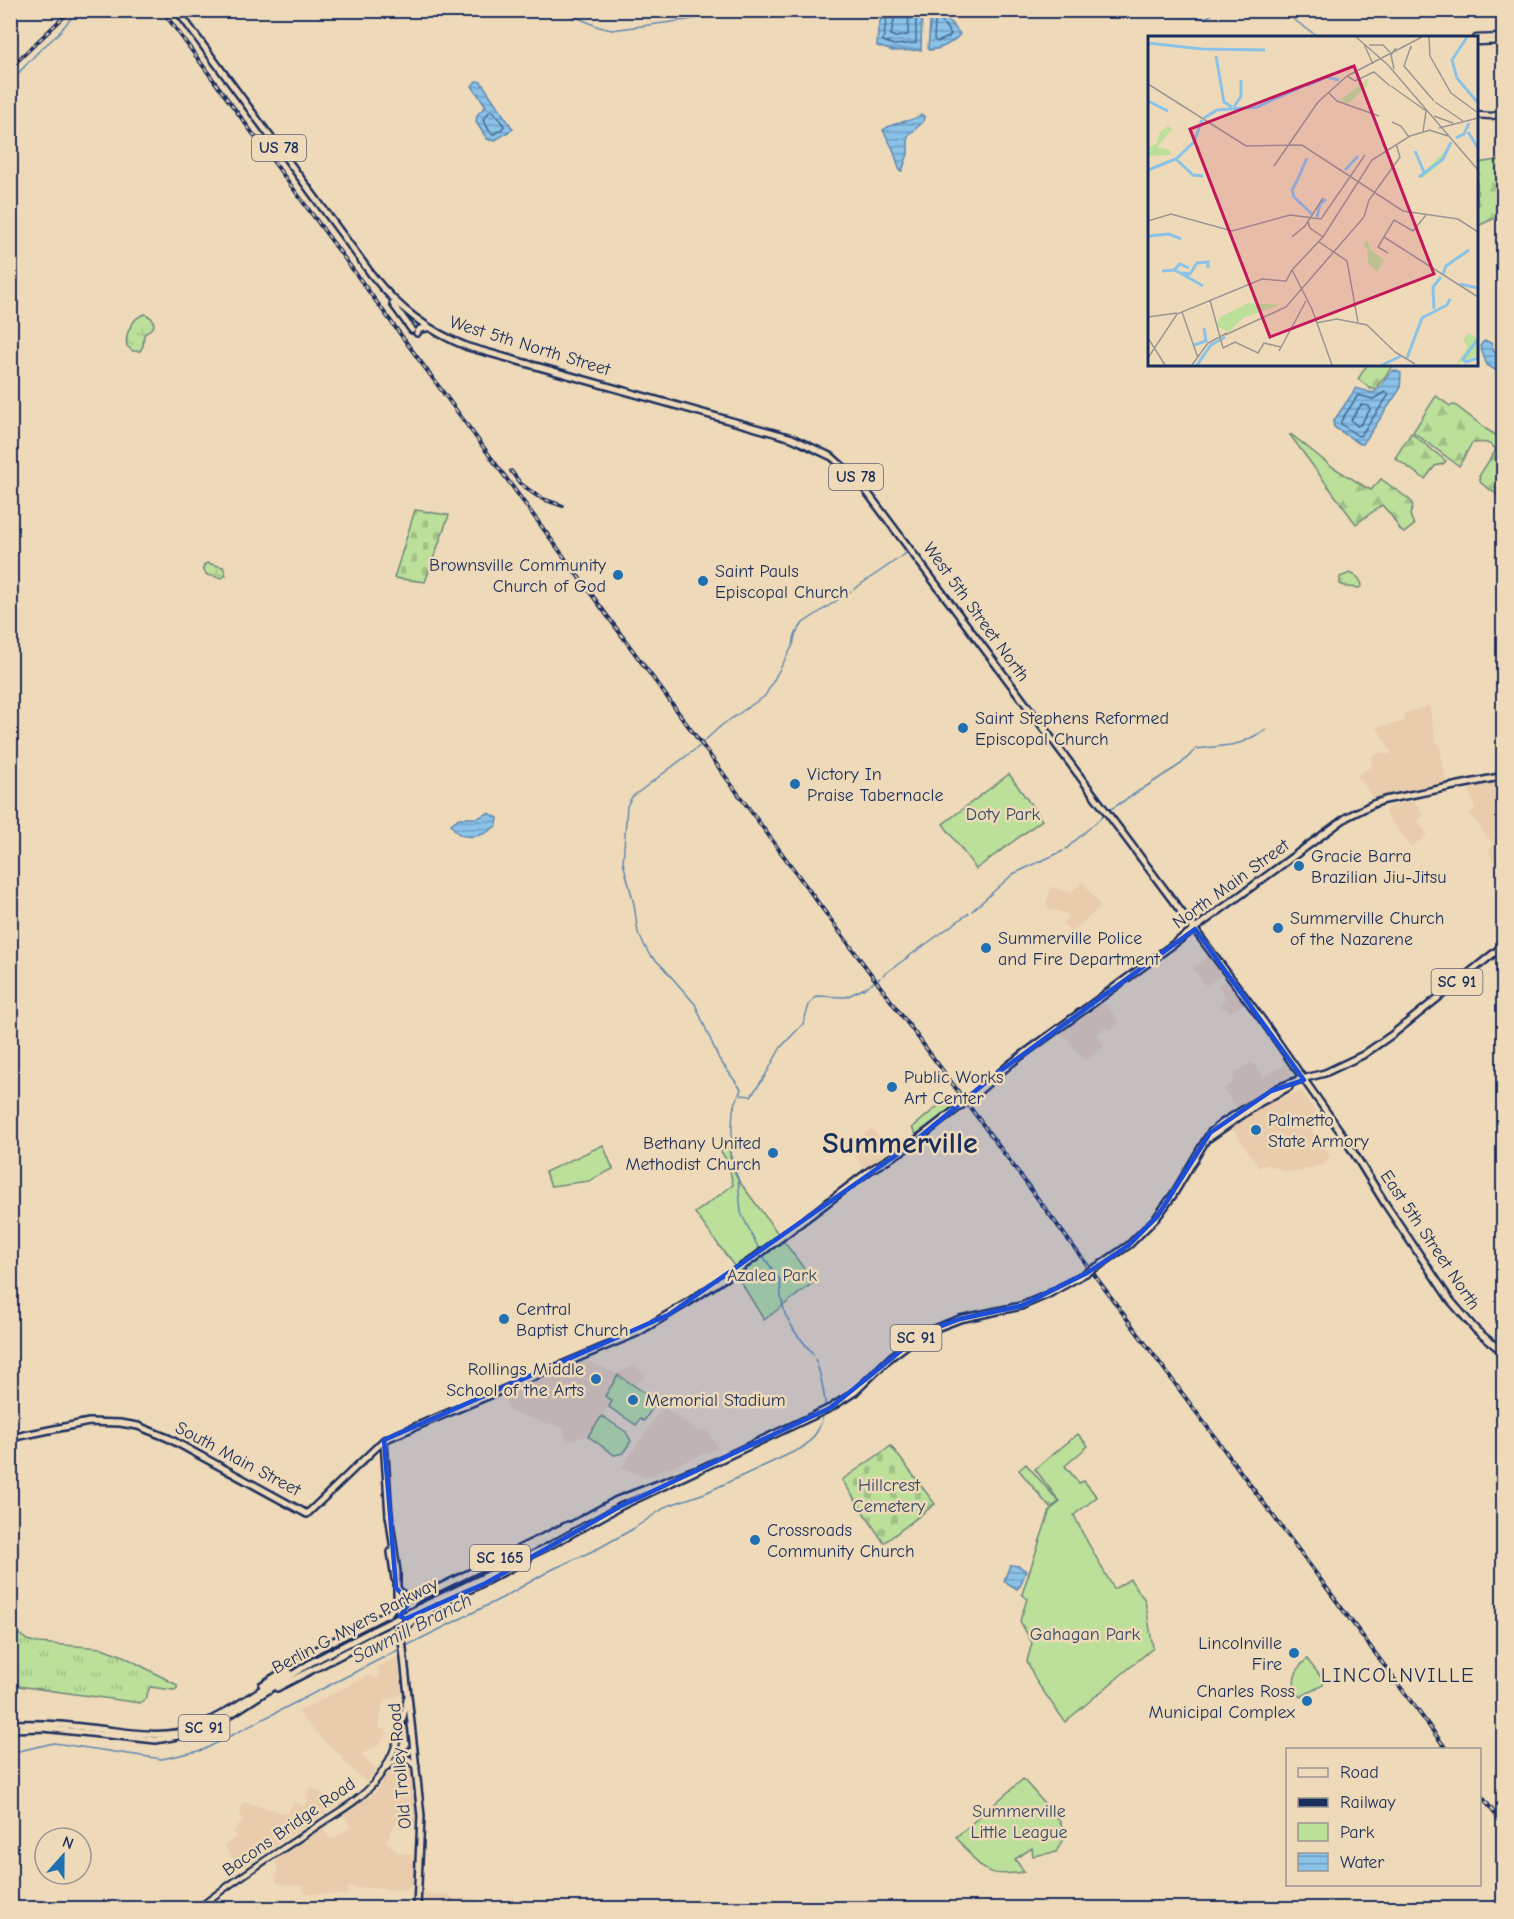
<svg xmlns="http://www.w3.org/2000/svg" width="1514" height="1919" viewBox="0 0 1514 1919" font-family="'Comic Neue',sans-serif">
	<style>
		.built { fill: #e8ccab }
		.grass { fill: url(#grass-tufts); stroke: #6c877c; stroke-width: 1.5 }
		.forest { fill: url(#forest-firs); stroke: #6c877c; stroke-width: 1.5 }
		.wetland { fill: url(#wetland-marsh); stroke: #6c877c; stroke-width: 1.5 }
		.cemetery { fill: url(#cemetery-stones); stroke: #6c877c; stroke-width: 1.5 }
		.green { fill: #bcdf99; stroke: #6c877c; stroke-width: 1.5 }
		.water { fill: url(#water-rules); stroke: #5e87b1; stroke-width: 1.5 }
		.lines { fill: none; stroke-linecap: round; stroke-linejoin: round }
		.shore { stroke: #476a95; stroke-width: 1.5 }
		.stream { stroke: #5e87b1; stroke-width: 1.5 }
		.secondary-casing { stroke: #1b2f5e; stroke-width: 9 }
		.primary-casing { stroke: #1b2f5e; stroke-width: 10 }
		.secondary { stroke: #eedab8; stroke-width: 4.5 }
		.primary { stroke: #eedab8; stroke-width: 5 }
		.rail-casing { stroke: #1b2f5e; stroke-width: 4 }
		.rail { stroke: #eedab8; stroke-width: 1.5; stroke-dasharray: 4.5; stroke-linecap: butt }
		.primary-bridge-casing { stroke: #1b2f5e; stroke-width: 10; stroke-linecap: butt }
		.primary-bridge { stroke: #eedab8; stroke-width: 5 }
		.marked { fill: #1d4ed8; fill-opacity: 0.2; stroke: #1d4ed8; stroke-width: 4.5; stroke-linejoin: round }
		.poi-dot { fill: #1f6fb2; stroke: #eedab8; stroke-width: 2 }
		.labels { text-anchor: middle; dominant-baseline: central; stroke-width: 5; stroke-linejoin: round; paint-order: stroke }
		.shield { fill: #eedab8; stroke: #5a6279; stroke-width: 1.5 }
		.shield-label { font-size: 16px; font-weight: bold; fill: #1b2f5e }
		.street-label { font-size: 18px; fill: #1b2f5e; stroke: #eedab8 }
		.poi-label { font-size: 18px; fill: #1b2f5e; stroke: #eedab8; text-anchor: start }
		.park-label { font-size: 18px; fill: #334967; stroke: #eedab8 }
		.water-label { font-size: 20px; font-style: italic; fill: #2c4573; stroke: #eedab8 }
		.quarter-label { font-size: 21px; letter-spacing: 1.5px; fill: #1b2f5e; stroke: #eedab8 }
		.town-label { font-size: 30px; font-weight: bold; fill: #1b2f5e; stroke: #eedab8 }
		.inset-river { fill: none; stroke: #8ac2e8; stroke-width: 3 }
		.inset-road { fill: none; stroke: #9a9694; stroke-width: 1.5 }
		.view { fill: #c2185b; fill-opacity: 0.15; stroke: #c2185b; stroke-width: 3 }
		.inset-edge { fill: none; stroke: #1b2f5e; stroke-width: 3 }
	</style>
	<defs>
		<pattern id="grass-tufts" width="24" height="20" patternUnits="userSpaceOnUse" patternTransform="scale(1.5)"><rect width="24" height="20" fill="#bcdf99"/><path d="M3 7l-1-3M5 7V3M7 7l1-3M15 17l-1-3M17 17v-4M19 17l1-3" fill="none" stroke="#a1c086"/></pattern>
		<pattern id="forest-firs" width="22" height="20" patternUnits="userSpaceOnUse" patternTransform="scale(1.5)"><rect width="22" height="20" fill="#bcdf99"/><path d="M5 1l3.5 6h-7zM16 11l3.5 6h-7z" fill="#a1c086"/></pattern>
		<pattern id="wetland-marsh" width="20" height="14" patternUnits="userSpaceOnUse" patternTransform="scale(1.5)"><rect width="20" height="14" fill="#bcdf99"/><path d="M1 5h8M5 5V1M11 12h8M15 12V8" fill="none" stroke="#a1c086"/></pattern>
		<pattern id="cemetery-stones" width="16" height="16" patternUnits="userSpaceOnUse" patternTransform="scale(1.5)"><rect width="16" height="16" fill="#bcdf99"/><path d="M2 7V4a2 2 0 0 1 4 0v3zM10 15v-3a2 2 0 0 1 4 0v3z" fill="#a1c086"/></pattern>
		<pattern id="water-rules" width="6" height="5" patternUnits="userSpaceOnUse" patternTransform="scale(1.5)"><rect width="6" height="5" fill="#8ac2e8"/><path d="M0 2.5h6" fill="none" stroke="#709ebf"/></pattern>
	</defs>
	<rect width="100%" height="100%" fill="#eedab8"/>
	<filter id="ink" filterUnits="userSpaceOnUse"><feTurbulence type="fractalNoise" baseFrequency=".0167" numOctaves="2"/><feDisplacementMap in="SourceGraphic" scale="12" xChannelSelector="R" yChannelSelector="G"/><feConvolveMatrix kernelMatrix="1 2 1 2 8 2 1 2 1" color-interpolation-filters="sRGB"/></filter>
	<g filter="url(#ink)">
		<g class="built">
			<polygon points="1429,706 1436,742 1440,745 1446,782 1374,799 1357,775 1371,767 1373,755 1382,753 1391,755 1391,751 1376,727 1404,722 1404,713"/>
			<polygon points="1503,781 1504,781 1503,874 1491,856 1489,850 1494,845 1470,815 1475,809 1469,789 1471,787"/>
			<polygon points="1414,801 1424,814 1418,821 1427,835 1411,847 1385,813 1387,807"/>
			<polygon points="1083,882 1100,905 1098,909 1071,932 1062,923 1068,918 1066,913 1049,909 1046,905 1051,887 1071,892"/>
			<polygon points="1210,955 1223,974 1206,986 1193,968"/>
			<polygon points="1227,979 1245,1003 1230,1013 1226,1007 1223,1009 1220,1005 1226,997 1218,986"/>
			<polygon points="1102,1001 1120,1022 1109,1030 1106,1027 1097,1034 1104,1047 1085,1061 1063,1033 1064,1029"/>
			<polygon points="1252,1062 1264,1077 1286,1064 1292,1075 1237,1107 1223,1090 1233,1083 1235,1073"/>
			<polygon points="1301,1091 1319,1116 1308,1125 1330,1156 1325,1164 1300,1171 1288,1172 1267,1164 1259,1168 1233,1129 1233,1124 1271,1102"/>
			<polygon points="872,1128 889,1151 864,1169 848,1146"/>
			<polygon points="584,1362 590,1362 617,1374 635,1366 646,1375 634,1385 619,1375 612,1401 588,1436 567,1441 563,1428 510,1412 502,1395"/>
			<polygon points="663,1407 699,1432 707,1430 718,1448 646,1477 621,1468"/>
			<polygon points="396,1658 401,1678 401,1694 383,1702 379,1728 387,1730 385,1737 378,1745 361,1755 377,1769 366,1782 345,1763 342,1757 323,1740 298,1712 369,1675 374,1678 380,1676 378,1667"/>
			<polygon points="398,1763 411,1767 417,1825 396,1822 386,1841 397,1852 415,1856 413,1883 410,1888 405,1890 349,1887 347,1895 305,1893 302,1886 276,1883 277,1866 275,1865 279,1855 321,1827 329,1838 335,1838 351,1826 343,1813 362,1798 367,1799 379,1788 383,1779"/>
			<polygon points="312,1787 338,1804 240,1869 224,1845 236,1837 233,1832 244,1820 240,1815 243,1802 288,1814 291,1806 295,1803 304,1806 309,1798 306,1795"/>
			<polygon points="424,1893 450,1895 451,1898 477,1899 477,1908 424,1908"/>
		</g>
		<polygon class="grass" points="11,1628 27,1640 38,1643 102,1648 123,1656 177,1685 177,1689 173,1690 150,1687 145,1699 140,1703 11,1685"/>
		<g class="forest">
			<polygon points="1498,160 1503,162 1503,215 1477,226 1477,163"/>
			<polygon points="1367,365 1367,364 1394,365 1375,389 1371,389 1358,379"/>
			<path d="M 1436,396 L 1450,406 L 1455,405 L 1489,431 L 1503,439 L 1503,499 L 1481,483 L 1479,476 L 1496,450 C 1490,441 1482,442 1472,443 L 1459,466 L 1413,432 Z"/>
			<polygon points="1411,433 1446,461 1443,464 1435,466 1425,479 1395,458"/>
			<polygon points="1290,435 1292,435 1331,466 1367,488 1371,490 1381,479 1410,500 1413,506 1410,515 1414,525 1404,533 1401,531 1390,514 1382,505 1356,524"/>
		</g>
		<g class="wetland">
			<path d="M 145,314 C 151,317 154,319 154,326 L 144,335 L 143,346 L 140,351 L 133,351 L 127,346 C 124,334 133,317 145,314 Z"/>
			<polygon points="207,563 223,567 226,575 222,578 207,575 203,569 204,565"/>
			<path d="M 1350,573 C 1357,576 1360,578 1362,585 L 1359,588 L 1346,587 L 1340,584 L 1340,577 Z"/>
		</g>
		<g class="cemetery">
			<polygon points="415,510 449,515 425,582 394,578"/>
			<polygon points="891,1446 935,1504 884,1543 842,1480"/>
			<polygon points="1026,1464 1059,1502 1050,1508 1019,1470"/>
		</g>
		<g class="green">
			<polygon points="1009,774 1042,820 976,869 943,824"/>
			<polygon points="951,1095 960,1106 916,1134 912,1128"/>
			<polygon points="603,1145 613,1169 589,1181 551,1186 545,1172"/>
			<polygon points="729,1145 731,1165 739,1181 814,1282 764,1320 736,1274 740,1271 734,1266 695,1213 733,1185 728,1162 720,1150"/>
			<polygon points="618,1375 657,1401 644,1421 640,1419 636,1425 609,1407 612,1401 605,1396"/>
			<polygon points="602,1416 626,1432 631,1441 623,1453 614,1455 588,1436"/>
			<polygon points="1078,1434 1088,1446 1065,1466 1079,1483 1084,1481 1097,1497 1074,1515 1082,1532 1114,1589 1130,1579 1145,1600 1153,1648 1065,1722 1036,1681 1027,1661 1032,1643 1020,1621 1027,1599 1022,1594 1050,1510 1060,1502 1035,1469"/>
			<path d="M 1307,1659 L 1324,1681 L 1323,1685 L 1300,1697 C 1289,1684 1295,1669 1307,1659 Z"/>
			<path d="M 1023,1779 L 1059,1820 L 1066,1834 L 1056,1852 L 1033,1856 L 1032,1848 L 1015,1859 L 1024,1872 C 981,1879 982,1867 956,1837 Z"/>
		</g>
		<g class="water">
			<polygon points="898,10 922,12 921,50 893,51 877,46 878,29 883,11"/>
			<path d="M 931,12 L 943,13 L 960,34 C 954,42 940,50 929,50 L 928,48 Z"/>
			<polygon points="476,81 481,82 513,129 494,141 487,139 476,122 477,115 486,106 472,86"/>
			<path d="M 921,115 L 924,116 L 923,122 L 908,136 L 908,154 L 902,171 L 900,171 L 893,149 L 883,130 C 897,120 909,123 921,115 Z"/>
			<polygon points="1486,341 1491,343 1494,352 1503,350 1503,369 1500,373 1487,365 1480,346 1483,342"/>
			<path d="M 1394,370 L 1401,373 L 1400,389 L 1363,444 L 1360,444 L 1334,427 L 1333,422 L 1356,388 L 1373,393 C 1383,387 1385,376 1394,370 Z"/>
			<path d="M 488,813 L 498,818 L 497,825 C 484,837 460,844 451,824 L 459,818 L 478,818 Z"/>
			<polygon points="1010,1565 1019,1566 1026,1571 1020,1586 1017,1589 1004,1581"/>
		</g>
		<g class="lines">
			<g class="shore">
				<polyline points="888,10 883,41 894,45 916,43 916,10"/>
				<polyline points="896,10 891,35 895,37 908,35 909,10"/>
				<polygon points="937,18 940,19 951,34 949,37 937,42 934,39 935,21"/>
				<polygon points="490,111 494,112 504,126 502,129 494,134 491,133 483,120"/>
				<polygon points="1385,392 1388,393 1388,396 1361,435 1358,436 1341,424 1341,421 1358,395 1373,399"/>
				<polygon points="1361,405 1369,406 1370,410 1360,425 1357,426 1351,420"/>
			</g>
			<g class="stream">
				<polyline points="560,10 599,27 612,30 761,10"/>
				<polyline points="1081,10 1096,13 1205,18 1220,10"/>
				<polyline points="1280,10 1320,38"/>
				<polyline points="10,82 39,51 56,36 78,10"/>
				<polyline points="854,589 908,552"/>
				<polyline points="702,743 722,725 765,696 793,645 795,635 803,623 851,591"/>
				<polyline points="701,745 632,797 627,806 623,862 634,904 638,933 649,954 661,965 695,1004 719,1059 741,1089 733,1110 731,1145 732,1164 738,1178 741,1213 760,1251"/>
				<polyline points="1108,811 1181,764 1196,749 1231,745 1243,742 1266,730"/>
				<polyline points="1066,849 1104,815"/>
				<polyline points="972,911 1013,874 1063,851"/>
				<polyline points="883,975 969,913"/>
				<polyline points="741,1095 751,1096 765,1076 781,1047 803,1024 809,1005 816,996 846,997 865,988 880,978"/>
				<polyline points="763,1256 780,1280 781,1297 785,1314 795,1332 814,1355"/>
				<path d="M 815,1359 C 819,1367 826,1399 825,1407"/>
				<path d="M 406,1646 L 502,1598 L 551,1570 L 599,1548 L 633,1529 L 667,1506 L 705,1493 L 800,1449 C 813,1441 821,1427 824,1412"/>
				<polyline points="10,1753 54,1743 162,1759 203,1750 402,1648"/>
			</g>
			<defs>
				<g id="secondary">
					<polyline points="1476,38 1504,37"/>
					<polyline points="1476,42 1504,41"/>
					<polyline points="1476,115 1492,116 1504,113"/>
					<polyline points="385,1768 414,1748"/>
					<path d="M 199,1908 C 237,1877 279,1852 320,1824 C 338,1812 360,1800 374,1783 C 395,1759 402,1728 407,1698"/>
				</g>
				<g id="primary">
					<path d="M 177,10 L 372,275 C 399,309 428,331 468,347 L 792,438 L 832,457 L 858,480 L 1263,1021 L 1342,1134 L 1386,1205 L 1450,1300 L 1476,1330 L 1504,1353"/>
					<polyline points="393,304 412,330"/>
					<polyline points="417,333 420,329 427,328"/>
					<polyline points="1209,1138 1261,1102 1289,1087"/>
					<polyline points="1100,1265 1129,1245 1157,1217 1173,1195 1210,1133 1222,1123 1276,1089 1298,1080 1325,1073 1363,1055 1393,1034 1504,945"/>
					<polyline points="10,1438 89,1422 120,1423 138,1426 168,1438 307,1514 384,1440 637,1333 687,1303 749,1262 869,1171 905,1149 972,1097 1010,1064 1347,817 1373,804 1385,800 1504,776"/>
					<polyline points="384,1440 389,1516"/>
					<polyline points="389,1514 397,1572 397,1593 421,1816 417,1908"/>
					<polyline points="391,1552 395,1579"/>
					<polyline points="501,1564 617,1500 692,1471"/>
					<polyline points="397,1588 404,1596 417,1598"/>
					<polyline points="427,1604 547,1547 621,1506 830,1408 855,1392 891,1357 923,1333 960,1319 1021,1306"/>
					<polyline points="400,1616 411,1619 417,1617 528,1559"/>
					<path d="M 387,1631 C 400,1621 404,1606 418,1598 L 568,1525"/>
					<polyline points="403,1638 408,1626 415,1618"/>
					<polyline points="262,1685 320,1648 389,1613 398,1601"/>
					<polyline points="277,1688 387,1631 397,1633 402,1639"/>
					<path d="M 10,1724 C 40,1723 69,1725 98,1729 C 129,1732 163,1740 194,1728 C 227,1714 258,1691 289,1672"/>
					<polyline points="10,1729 43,1728 156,1740 194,1733 222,1720 312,1662 374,1630"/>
					<polyline points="397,1759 408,1759 416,1766"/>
				</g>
			</defs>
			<use href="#secondary" class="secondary-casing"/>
			<use href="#primary" class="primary-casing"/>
			<use href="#secondary" class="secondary"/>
			<use href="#primary" class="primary"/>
			<defs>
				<g id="rail">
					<polyline points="162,10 825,912 1447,1750"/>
					<polyline points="13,65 71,10"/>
					<polyline points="511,471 520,483 537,496"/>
					<polyline points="530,491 543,499 563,506"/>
					<polyline points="1480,1794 1504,1826"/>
				</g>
			</defs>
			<use href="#rail" class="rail-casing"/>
			<use href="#rail" class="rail"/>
			<defs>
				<g id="primary-bridge">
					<polyline points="1021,1306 1047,1295 1100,1265"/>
					<polyline points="374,1630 427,1604"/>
				</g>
			</defs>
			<use href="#primary-bridge" class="primary-bridge-casing"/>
			<use href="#primary-bridge" class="primary-bridge"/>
		</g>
	</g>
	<path class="marked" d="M 1195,929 L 1304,1080 L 1271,1091 L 1210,1133 L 1157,1217 L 1129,1245 L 1087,1273 L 1021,1306 L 960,1319 L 923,1333 L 830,1408 L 621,1506 L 486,1583 L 405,1619 L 400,1616 L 410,1602 L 396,1588 L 384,1440 L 668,1315 L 905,1149 L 996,1074 Z"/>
	<g class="poi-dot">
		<circle cx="618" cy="575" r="6"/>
		<circle cx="703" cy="581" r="6"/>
		<circle cx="963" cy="728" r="6"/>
		<circle cx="795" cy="784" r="6"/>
		<circle cx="1299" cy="866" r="6"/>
		<circle cx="1278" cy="928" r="6"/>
		<circle cx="986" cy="948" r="6"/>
		<circle cx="892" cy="1087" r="6"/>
		<circle cx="1256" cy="1130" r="6"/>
		<circle cx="773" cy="1153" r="6"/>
		<circle cx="504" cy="1319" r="6"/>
		<circle cx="596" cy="1379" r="6"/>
		<circle cx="633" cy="1400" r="6"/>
		<circle cx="755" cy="1540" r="6"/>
		<circle cx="1294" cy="1653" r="6"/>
		<circle cx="1307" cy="1701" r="6"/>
	</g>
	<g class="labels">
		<g class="shield">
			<rect x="252" y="135" width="54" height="26" rx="4.5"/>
			<rect x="829" y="464" width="54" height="26" rx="4.5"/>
			<rect x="1431.5" y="969" width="51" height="26" rx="4.5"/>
			<rect x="890.5" y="1325" width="51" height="26" rx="4.5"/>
			<rect x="470" y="1545" width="60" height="26" rx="4.5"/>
			<rect x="178.5" y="1715" width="51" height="26" rx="4.5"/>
		</g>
		<g class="shield-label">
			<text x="279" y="148">US 78</text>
			<text x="856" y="477">US 78</text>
			<text x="1457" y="982">SC 91</text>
			<text x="916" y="1338">SC 91</text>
			<text x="500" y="1558">SC 165</text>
			<text x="204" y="1728">SC 91</text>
		</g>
		<g class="street-label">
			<text transform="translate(530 346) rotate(17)">West 5th North Street</text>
			<text transform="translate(976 612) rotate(54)">West 5th Street North</text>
			<text transform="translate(1231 884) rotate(-36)">North Main Street</text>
			<text transform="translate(1430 1240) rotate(56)">East 5th Street North</text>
			<text transform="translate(238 1459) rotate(28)">South Main Street</text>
			<text transform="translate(355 1626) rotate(-28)">Berlin G Myers Parkway</text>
			<text transform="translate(400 1766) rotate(-95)">Old Trolley Road</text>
			<text transform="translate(289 1827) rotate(-35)">Bacons Bridge Road</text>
		</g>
		<g class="poi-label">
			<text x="606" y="565" text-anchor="end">Brownsville Community<tspan x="606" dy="21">Church of God</tspan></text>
			<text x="715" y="571">Saint Pauls<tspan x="715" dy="21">Episcopal Church</tspan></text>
			<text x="975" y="718">Saint Stephens Reformed<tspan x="975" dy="21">Episcopal Church</tspan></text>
			<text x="807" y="774">Victory In<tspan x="807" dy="21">Praise Tabernacle</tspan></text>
			<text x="1311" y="856">Gracie Barra<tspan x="1311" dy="21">Brazilian Jiu-Jitsu</tspan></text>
			<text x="1290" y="918">Summerville Church<tspan x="1290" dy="21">of the Nazarene</tspan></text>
			<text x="998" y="938">Summerville Police<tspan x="998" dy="21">and Fire Department</tspan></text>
			<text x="904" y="1077">Public Works<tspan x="904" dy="21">Art Center</tspan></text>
			<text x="1268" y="1120">Palmetto<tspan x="1268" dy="21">State Armory</tspan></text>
			<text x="761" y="1143" text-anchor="end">Bethany United<tspan x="761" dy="21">Methodist Church</tspan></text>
			<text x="516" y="1309">Central<tspan x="516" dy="21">Baptist Church</tspan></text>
			<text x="584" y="1369" text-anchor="end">Rollings Middle<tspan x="584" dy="21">School of the Arts</tspan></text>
			<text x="645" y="1400">Memorial Stadium</text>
			<text x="767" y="1530">Crossroads<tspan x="767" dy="21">Community Church</tspan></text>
			<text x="1282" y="1643" text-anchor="end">Lincolnville<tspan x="1282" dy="21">Fire</tspan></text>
			<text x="1295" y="1691" text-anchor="end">Charles Ross<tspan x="1295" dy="21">Municipal Complex</tspan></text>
		</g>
		<g class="park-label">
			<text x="1003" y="814">Doty Park</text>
			<text x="772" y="1275">Azalea Park</text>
			<text x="889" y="1485">Hillcrest<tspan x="889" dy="21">Cemetery</tspan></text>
			<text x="1085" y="1634">Gahagan Park</text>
			<text x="1019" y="1811">Summerville<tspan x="1019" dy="21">Little League</tspan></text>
		</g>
		<g class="water-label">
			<text transform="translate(412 1628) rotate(-27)">Sawmill Branch</text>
		</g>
		<g class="quarter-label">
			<text x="1398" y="1675">LINCOLNVILLE</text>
		</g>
		<g class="town-label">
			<text x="900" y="1143">Summerville</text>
		</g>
	</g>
	<g transform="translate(1148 36)">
		<rect width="330" height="330" fill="#eedab8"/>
		<path d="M 20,90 L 24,93 L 9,111 L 22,114 L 22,119 L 0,120 L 0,112 L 9,107 L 12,96 ZM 101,267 L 132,269 L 95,282 L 81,296 L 68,290 L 72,281 Z" fill="#bcdf99"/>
		<path d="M 220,43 L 219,50 L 200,68 L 192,64 Z" fill="#bcdf99"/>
		<path d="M 304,108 L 294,126 L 275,142 L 271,141 ZM 321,297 L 330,302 L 326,306 L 330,307 L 330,319 L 308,328 L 320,311 L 315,303 Z" fill="#bcdf99"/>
		<path d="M 219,204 L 222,213 L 236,224 L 229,236 L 220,227 L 219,212 L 215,210 Z" fill="#bcdf99"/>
		<path class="inset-river" d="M 0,7 L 54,13 L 117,14M 68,20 L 76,66 L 84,71M 309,42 L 330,67M 309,42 L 304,24 L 319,1M 159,50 L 178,41 L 191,44M 0,65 L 20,75M 86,71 L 93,60 L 93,44M 56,82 L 69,74 L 109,71 L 158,49M 320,96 L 330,112M 308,102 L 316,98 L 321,87M 267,115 L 276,136M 29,124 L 45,139 L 55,140M 0,134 L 28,123 L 46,106 L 54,84M 197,134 L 210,120M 271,141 L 295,123 L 303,106M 149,145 L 144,154 L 146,161 L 164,178M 149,145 L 159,122M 169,181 L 172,168 L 178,163M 1,200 L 21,198 L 33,203M 26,234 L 32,228 L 41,232M 14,235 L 27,234 L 55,250M 34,237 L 42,238 L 49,227 L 60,226 L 60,232M 295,238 L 298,230 L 321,214M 312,248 L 330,252M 286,273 L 285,251 L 293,241M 330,303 L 315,323 L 318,326 L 330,322M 46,309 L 58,305 L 56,292M 259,322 L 274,282 L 299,269 L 302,263M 49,329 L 63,309 L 77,301M 234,329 L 253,320"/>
		<path class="inset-road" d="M 208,1 L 240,29 L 330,134M 281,1 L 282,20 L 303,57 L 330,77M 216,8 L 225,28M 221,9 L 235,9 L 242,16M 263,13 L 263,10 L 256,30 L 286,65M 246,33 L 243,19 L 248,12M 199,40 L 274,1M 199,40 L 207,45 L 226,36 L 242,50M 0,48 L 98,110 L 154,109 L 255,175 L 310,183 L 330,196M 243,50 L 278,75 L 275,96M 180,56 L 189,65 L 231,80M 287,66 L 315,85M 286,80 L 305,87M 244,86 L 253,90 L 261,101M 291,92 L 330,82M 281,94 L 300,100M 126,130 L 170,66 L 199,40M 0,185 L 23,178 L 84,195 L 142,179 L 173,183 L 217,119M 160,186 L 162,192 L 175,201M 144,201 L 157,190 L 175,162M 236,201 L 330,261M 171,206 L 199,225 L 210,286M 240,217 L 230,211 L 246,184 L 265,195 L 278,179M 144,234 L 164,273 L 184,329M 62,264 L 75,312 L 87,306 L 110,317 L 116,307 L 133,311M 34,276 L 50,322M 0,281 L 29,277M 168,287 L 189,283 L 219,289 L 247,316 L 267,328M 77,299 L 138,271 L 216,181 L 221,164 L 252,121 L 248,108M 0,302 L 17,329M 131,315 L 158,265M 0,322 L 29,278 L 114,243 L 138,245 L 144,234 L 175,201 L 224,124 L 262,100 L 282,94M 44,329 L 60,307 L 79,297"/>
		<path class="view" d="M 206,30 L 286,238 L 122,301 L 42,93 Z"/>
		<rect width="330" height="330" class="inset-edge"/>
	</g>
	<rect width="1514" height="1919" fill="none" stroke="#eedab8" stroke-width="36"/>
	<rect x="18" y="18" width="1478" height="1883" fill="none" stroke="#1b2f5e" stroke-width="2" filter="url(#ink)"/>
	<rect x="1286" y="1748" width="195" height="138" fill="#eedab8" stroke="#9a9694" stroke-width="1.5"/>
	<rect x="1298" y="1768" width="30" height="9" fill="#eedab8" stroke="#9a9694" stroke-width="1.5"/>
	<text x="1340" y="1778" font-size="18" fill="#1b2f5e">Road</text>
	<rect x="1298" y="1798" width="30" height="9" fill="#1b2f5e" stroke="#9a9694" stroke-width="1.5"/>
	<text x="1340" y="1808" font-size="18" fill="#1b2f5e">Railway</text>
	<rect x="1298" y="1823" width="30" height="18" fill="#bcdf99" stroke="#9a9694" stroke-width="1.5"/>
	<text x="1340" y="1838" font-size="18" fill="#1b2f5e">Park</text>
	<rect x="1298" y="1853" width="30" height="18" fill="url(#water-rules)" stroke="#9a9694" stroke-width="1.5"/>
	<text x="1340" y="1868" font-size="18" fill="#1b2f5e">Water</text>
	<g transform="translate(63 1856) rotate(21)"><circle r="28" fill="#eedab8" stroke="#9a9694" stroke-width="1.5"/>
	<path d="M0-4.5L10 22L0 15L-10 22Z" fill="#1f6fb2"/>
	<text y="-9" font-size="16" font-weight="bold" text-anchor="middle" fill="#1b2f5e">N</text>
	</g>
</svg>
